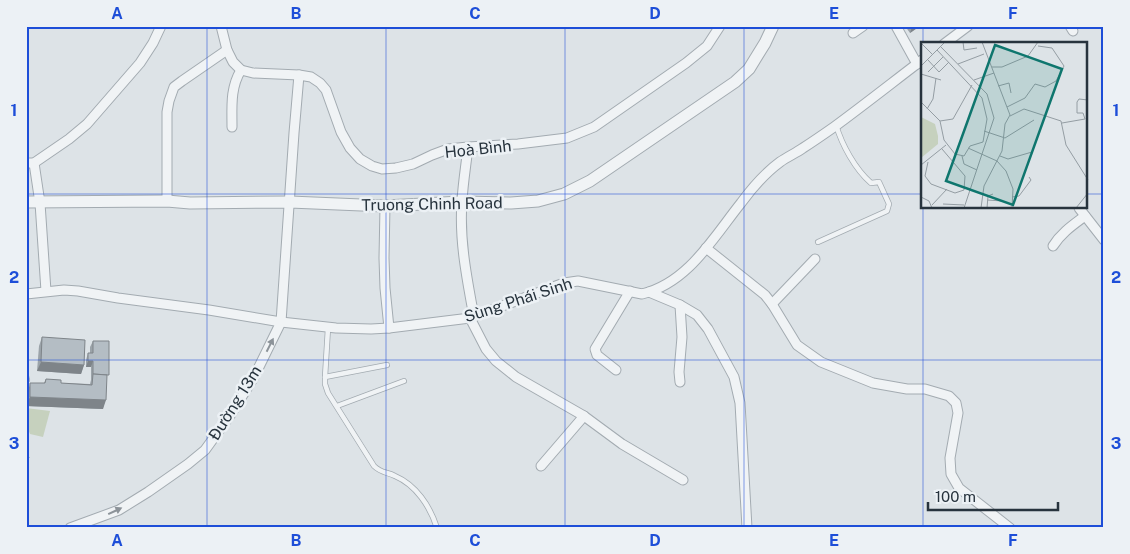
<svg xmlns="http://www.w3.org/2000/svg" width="1130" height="554" viewBox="0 0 1130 554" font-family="'Public Sans',sans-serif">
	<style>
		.green { fill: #c6d1be }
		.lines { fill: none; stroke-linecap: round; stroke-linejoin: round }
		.service-casing { stroke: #a3abb1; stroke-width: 6 }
		.minor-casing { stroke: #a3abb1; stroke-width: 11 }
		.tertiary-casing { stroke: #a3abb1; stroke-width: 13 }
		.service { stroke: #f0f3f5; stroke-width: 4.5 }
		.minor { stroke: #f0f3f5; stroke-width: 9 }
		.tertiary { stroke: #f0f3f5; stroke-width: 11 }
		.wall { fill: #9ba3a9 }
		.shaded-wall { fill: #7e8489 }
		.building { fill: #b4bdc4; stroke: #7e8489 }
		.oneway { fill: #8c9399 }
		.grid { fill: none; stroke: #1d4ed8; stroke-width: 1; stroke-opacity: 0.55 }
		.labels { text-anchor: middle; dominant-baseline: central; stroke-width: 5; stroke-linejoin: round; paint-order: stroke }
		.street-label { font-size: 16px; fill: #27333d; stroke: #ecf1f5 }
		.inset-road { fill: none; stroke: #949da3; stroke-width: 1 }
		.view { fill: #0f766e; fill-opacity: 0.15; stroke: #0f766e; stroke-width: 2.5 }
		.inset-edge { fill: none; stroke: #27333d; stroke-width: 2.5 }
		.neatline { fill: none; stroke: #1d4ed8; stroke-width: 2 }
		.grid-label { font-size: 16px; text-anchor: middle; font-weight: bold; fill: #1d4ed8 }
	</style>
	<rect width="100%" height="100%" fill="#dde3e7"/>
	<polygon class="green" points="26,408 50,411 43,437 30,434 26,424"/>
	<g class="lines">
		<defs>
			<g id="service">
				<path d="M 818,242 L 887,211 L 889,204 L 879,182 L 871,183 C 855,169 842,145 836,125"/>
				<path d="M 328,328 L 325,377 L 325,384 L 328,393 L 374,466 C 381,473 387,472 395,476 C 416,485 430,506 437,528"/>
				<polyline points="26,376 27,380"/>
				<polyline points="325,377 387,365"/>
				<polyline points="337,406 404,381"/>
			</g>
			<g id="minor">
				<polyline points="221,26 227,50 233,62 241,70 253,73 299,75 311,77 320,83 326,90 341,132 350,148 360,159 372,166 382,169 396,168 413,164 432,155 448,149 468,147 518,144 567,138 594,127 686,63 707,46 720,26"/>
				<polyline points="896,26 917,64"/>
				<polyline points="1070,26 1073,31"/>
				<polyline points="853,33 863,26"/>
				<polyline points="944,44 968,26"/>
				<path d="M 232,127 C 232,107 230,88 241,70"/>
				<path d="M 468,147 C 466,165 463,183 462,201 C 459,240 467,279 474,317"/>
				<polyline points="26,163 34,163 69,139 87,124 140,63 153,43 161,26"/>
				<polyline points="34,163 40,203 46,291"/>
				<polyline points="167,201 167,112 169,101 174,87 182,81 227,50"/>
				<polyline points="385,206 384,258 385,288 389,328"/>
				<polyline points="1079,208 1104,240"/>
				<path d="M 1053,246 C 1061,233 1073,225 1085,216"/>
				<polyline points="706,248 765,295 772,304 797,345 821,362 873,383 907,389 925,389 949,396 956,403 958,413 950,458 951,474 959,488 1010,528"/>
				<polyline points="649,292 680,305 697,315 708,329 734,377 740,403 747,528"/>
				<path d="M 26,294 L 64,290 L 78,291 L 118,298 L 209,310 L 281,322 L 336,328 L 371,329 L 389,328 L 470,318 L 564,283 L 578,281 L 642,294 C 688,283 713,238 741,203 C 752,188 765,173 780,162 C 787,157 796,153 803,148 C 814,141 824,134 834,127 C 864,105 893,82 922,60"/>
				<polyline points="772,304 815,259"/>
				<polyline points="470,318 486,349 496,361 516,377 584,416 622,444 683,480"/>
				<polyline points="616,370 597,355 595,349 630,291"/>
				<polyline points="680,382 679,372 682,337 680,305"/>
				<polyline points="541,466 584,416"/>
				<polyline points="70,528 119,510 148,492 188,464 205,450 231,414 254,377 281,322 294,133 299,75"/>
			</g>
			<polyline id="tertiary" points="26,202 167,201 190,203 290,202 385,206 461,202 511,203 538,201 564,194 590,181 735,82 749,69 765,43 773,26"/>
		</defs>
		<use href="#service" class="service-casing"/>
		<use href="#minor" class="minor-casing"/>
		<use href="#tertiary" class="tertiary-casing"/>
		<use href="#service" class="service"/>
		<use href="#minor" class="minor"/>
		<use href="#tertiary" class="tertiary"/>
	</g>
	<g class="wall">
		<polygon points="905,26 920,26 910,33"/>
		<polygon points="42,337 84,365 81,374 37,371 39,346"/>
		<polygon points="93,341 106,382 103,409 26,406 29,387 30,383 44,383 46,379 61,383 90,384 91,380 91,367 86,367 86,360 88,353 90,353 90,347"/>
	</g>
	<g class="shaded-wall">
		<polygon points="913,26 920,26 910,33 912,27"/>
		<polygon points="88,361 93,361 91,367 86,367"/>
		<polygon points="41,362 84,365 81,374 37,371"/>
		<polygon points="30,397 106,400 103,409 26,406 26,402 28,401"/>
	</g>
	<g class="building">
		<polygon points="42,337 85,340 84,365 41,362"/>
		<polygon points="93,341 109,341 109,375 93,374 93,361 88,361 88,353 93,353"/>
		<polygon points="93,374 107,375 106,400 30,397 30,383 45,383 46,379 61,380 61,383 92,385"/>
		<polygon points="26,387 29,387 28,401 26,402"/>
		<polygon points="26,449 29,458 26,458"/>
	</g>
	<defs><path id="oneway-solid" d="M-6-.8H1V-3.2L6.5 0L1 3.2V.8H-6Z" transform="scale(1.25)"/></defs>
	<g class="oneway">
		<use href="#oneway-solid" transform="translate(270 345) rotate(-63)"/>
		<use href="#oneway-solid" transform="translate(115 511) rotate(-25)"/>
	</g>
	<path class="grid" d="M 207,26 L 207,528M 386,26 L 386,528M 565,26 L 565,528M 744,26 L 744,528M 923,26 L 923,44M 26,194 L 922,194M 1086,194 L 1104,194M 923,208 L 923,528M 26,360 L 1104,360"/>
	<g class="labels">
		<g class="street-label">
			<text transform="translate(478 149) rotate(-6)">Hoà Bình</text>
			<text transform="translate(432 204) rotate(-1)">Truong Chinh Road</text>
			<text transform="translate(518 300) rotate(-18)">Sùng Phái Sinh</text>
			<text transform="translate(235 403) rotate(-58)">Đường 13m</text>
		</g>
	</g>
	<g transform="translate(921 42)">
		<rect width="166" height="166" fill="#dde3e7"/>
		<path d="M 0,75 L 14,82 L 17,94 L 17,102 L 0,116 Z" fill="#c6d1be"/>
		<path class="inset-road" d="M 33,0 L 50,0M 42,0 L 43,8 L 56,6M 0,1 L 11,12M 19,4 L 66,52 L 73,76 L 43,166M 7,18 L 18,30 L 28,20M 37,22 L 63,12M 0,24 L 24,0M 71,25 L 81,25 L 107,14 L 117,0M 7,30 L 22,15M 0,32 L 20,38M 53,38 L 73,31M 77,44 L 88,41 L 90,51M 0,60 L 19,79 L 23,98 L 34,112 L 43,114 L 49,104 L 62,100 L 66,77 L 61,56 L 16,8M 86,65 L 104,56 L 114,42 L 124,45 L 135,39 L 143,24 L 131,6 L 117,4M 6,67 L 12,57 L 15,36M 89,74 L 103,67 L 140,79 L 145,103 L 167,138M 19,79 L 32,77 L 51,43M 141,81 L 164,77 L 162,71 L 156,71 L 156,60 L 158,57 L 167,58M 63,89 L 84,96M 84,96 L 113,78M 47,106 L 76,119 L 85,129 L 92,147 L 91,166M 41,114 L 43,122 L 56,128M 79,114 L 87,117 L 111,110M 7,120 L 4,134 L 10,142 L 34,151 L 43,148 L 44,134 L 21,107M 0,123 L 25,103M 0,155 L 8,159 L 11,166M 91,155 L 98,154 L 110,138 L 108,135M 66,158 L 82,159M 22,162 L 43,163M 11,163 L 26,147M 60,166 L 63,144 L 81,109 L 84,82 L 89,73 L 61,0M 66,166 L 67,154 L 72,152M 155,166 L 167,151"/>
		<path class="view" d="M 74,3 L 141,27 L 92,163 L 25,139 Z"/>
		<rect width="166" height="166" class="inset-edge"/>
	</g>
	<rect width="1130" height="554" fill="none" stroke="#ecf1f5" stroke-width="55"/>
	<path d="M928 502v8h130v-8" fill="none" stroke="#27333d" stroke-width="2.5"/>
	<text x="935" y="502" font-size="15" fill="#27333d" stroke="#ecf1f5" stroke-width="4" paint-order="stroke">100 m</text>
	<rect x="28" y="28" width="1074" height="498" class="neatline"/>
	<g class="grid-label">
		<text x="117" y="19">A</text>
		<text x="296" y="19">B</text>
		<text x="475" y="19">C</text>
		<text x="655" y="19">D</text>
		<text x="834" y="19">E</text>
		<text x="1013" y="19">F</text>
		<text x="14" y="116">1</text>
		<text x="1116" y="116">1</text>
		<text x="14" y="283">2</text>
		<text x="1116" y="283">2</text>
		<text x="14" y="449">3</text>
		<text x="1116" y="449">3</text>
		<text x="117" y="546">A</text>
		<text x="296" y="546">B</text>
		<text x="475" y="546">C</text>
		<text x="655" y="546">D</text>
		<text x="834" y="546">E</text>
		<text x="1013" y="546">F</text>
	</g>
</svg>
